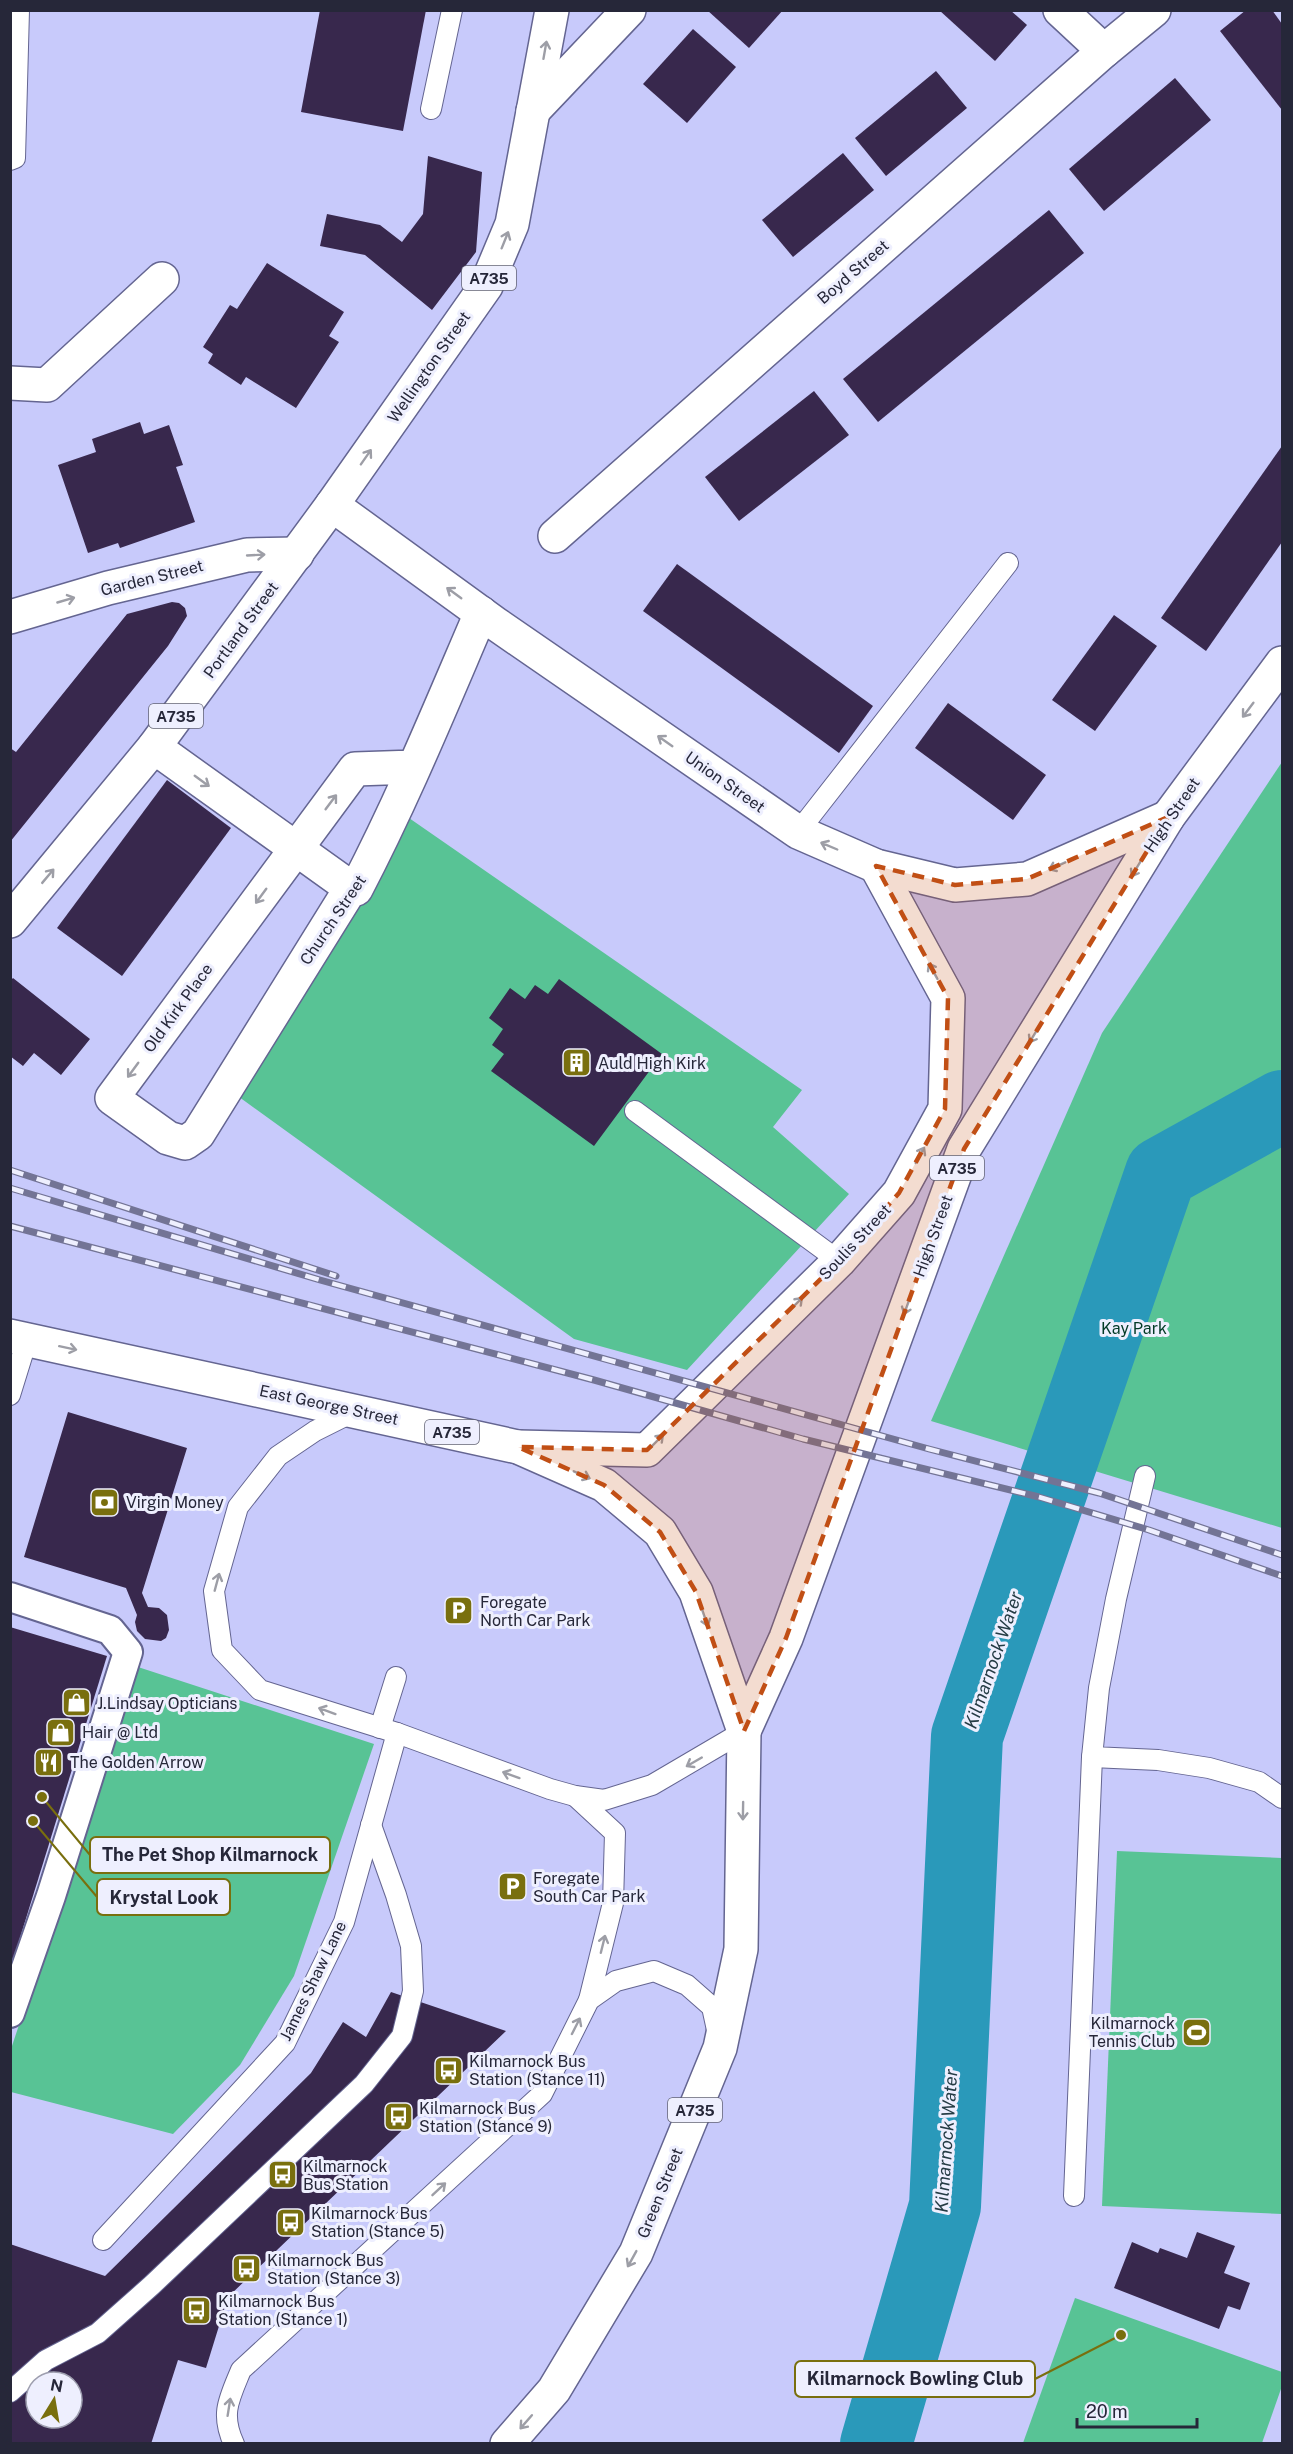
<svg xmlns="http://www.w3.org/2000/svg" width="1293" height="2454" viewBox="0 0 1293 2454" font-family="'Public Sans',sans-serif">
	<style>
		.green { fill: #58c395 }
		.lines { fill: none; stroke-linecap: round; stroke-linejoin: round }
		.river { stroke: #2a99ba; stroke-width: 72 }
		.building { fill: #38284d; fill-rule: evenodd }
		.service-casing { stroke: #646591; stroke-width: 22 }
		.pedestrian-casing { stroke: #646591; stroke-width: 32 }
		.minor-casing { stroke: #646591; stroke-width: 36 }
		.primary-casing { stroke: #646591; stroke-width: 36 }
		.service { stroke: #fff; stroke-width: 20 }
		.pedestrian { stroke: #fff; stroke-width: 28 }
		.minor { stroke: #fff; stroke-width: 33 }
		.primary { stroke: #fff; stroke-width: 33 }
		.rail-casing { stroke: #737495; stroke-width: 7 }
		.rail { stroke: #eeeffe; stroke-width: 4.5; stroke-dasharray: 14; stroke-linecap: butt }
		.oneway { stroke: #9d9ea6 }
		.marked { fill: #c14f15; fill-opacity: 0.2; stroke: #c14f15; stroke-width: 4.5; stroke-dasharray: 12 8; stroke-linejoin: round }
		.labels { text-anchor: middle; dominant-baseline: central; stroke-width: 6; stroke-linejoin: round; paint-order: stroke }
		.shield { fill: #eeeffe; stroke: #626374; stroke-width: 1.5 }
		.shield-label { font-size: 15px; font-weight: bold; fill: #262739 }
		.street-label { font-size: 16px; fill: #262739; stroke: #eeeffe }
		.poi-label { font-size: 16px; fill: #262739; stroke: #eeeffe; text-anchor: start }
		.park-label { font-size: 16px; fill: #023a26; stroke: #eeeffe }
		.water-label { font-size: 18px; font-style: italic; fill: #253c45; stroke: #eeeffe }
		.leader { fill: none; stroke: #796f0e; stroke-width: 2 }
		.callout-dot { fill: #796f0e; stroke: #eeeffe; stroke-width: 2 }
		.callout { fill: #eeeffe; stroke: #796f0e; stroke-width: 2 }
		.callout-label { font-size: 18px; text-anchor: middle; font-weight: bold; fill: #262739 }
	</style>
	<rect width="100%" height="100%" fill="#c8cafb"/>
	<g class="green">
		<polygon points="1282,762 1282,1528 931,1421 1102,1033"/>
		<polygon points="409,818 802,1090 773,1127 849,1194 687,1370 574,1339 235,1094"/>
		<polygon points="138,1667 374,1744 294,1976 240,2065 173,2134 11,2092 11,2049"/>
		<polygon points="1117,1851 1282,1858 1282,2214 1102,2206"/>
		<polygon points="1075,2298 1282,2372 1282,2386 1262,2443 1023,2443"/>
	</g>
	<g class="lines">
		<polyline class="river" points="876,2444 945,2206 967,1736 1161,1173 1282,1106"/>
	</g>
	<g class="building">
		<polygon points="320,10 426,10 403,131 301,112"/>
		<polygon points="707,10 783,10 749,48"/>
		<polygon points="939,10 1010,10 1027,25 995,61"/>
		<polygon points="1246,10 1272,10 1282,24 1282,110 1220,31"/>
		<polygon points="693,29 736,67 687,123 643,84"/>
		<polygon points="936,71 967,108 886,176 855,138"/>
		<polygon points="1175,78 1211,120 1104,211 1069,169"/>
		<polygon points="843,153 874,190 793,257 762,220"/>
		<polygon points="428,156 482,172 476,252 432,310 365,255 320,246 327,214 380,225 402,242 423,214"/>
		<polygon points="1049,210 1084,253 878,422 843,379"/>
		<polygon points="267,263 344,312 329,336 339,342 296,408 246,377 241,385 208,363 213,354 203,347 230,305 237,309"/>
		<polygon points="814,391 849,435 739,521 705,477"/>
		<polygon points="140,422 144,434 169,425 183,465 176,467 195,522 120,548 118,543 88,553 58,465 96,452 92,439"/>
		<polygon points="1282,446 1282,542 1206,651 1161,618"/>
		<polygon points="677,564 873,706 839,753 643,611"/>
		<polygon points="172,602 179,603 185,608 187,616 168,646 10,842 10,748 16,752 127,614"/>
		<polygon points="1114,615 1157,646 1095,731 1052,700"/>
		<polygon points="948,703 1046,775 1013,820 915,748"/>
		<polygon points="167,780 231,828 122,976 57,928"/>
		<polygon points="13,978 90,1039 61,1075 34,1053 23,1066 10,1056 10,981"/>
		<polygon points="559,979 662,1054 594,1146 491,1071 504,1054 492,1045 503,1029 489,1018 510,988 525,999 535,985 548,994"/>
		<polygon points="68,1412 187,1448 142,1593 148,1607 159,1608 167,1615 169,1630 166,1638 161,1641 145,1639 137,1631 135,1622 137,1615 126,1588 24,1557"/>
		<polygon points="10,1627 107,1656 11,1967 10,1967"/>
		<path d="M 391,1992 L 506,2031 L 228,2297 L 206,2368 L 178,2360 L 151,2444 L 10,2444 L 10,2244 L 105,2276 L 311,2073 L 343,2022 L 366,2037 ZM 36,2382 L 72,2382 L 72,2418 L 36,2418 Z"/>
		<polygon points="1197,2232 1235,2246 1224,2273 1250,2283 1240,2310 1228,2306 1219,2329 1114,2288 1132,2242 1158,2253 1160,2248 1187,2258"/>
	</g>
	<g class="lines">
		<defs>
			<g id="service">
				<polyline points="431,109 452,10"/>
				<polyline points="10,160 15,158 19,10"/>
				<polyline points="798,832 1008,563"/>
				<polyline points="635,1111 839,1261"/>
				<polyline points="10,1395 27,1340"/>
				<polyline points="353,1412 315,1431 278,1456 238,1507 214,1591 222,1650 260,1690 397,1733 550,1789 575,1796 604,1800 652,1785 744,1731"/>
				<polyline points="1145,1476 1116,1599 1099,1688 1092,1757 1158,1760 1209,1768 1259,1782 1282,1798"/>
				<polyline points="380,1728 396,1677"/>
				<polyline points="575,1796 615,1833 613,1903 589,2000"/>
				<polyline points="1074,2196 1092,1757"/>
				<polyline points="103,2240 285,2043 344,1922 397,1733"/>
				<polyline points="10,2392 46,2360 98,2333 152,2285 364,2084 402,2036 413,1991 411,1946 396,1895 371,1825"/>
				<path d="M 234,2444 C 220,2414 229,2399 241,2370 L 542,2094 L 589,2000 L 616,1981 L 654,1971 L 687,1985 L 712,2007 L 717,2030"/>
			</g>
			<polyline id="pedestrian" points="10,1597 110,1630 128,1652 51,1896 10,2013"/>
			<g id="minor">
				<polyline points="1060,10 1104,51"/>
				<polyline points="533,111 629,10"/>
				<polyline points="10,383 47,385 162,279"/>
				<polyline points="332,505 496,624 798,832 876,866 955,885 1027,879 1168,817"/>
				<polyline points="555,536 1104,51 1154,10"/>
				<polyline points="10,617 108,588 247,555 297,554"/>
				<polyline points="154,747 351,888"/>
				<path d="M 414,767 L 355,769 L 112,1098 L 168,1138 L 185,1143 L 198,1134 L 351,888 L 356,889 C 403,799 441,706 481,613"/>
				<polyline points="518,1447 647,1450 839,1261 899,1193 945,1109 948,998 876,866"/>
			</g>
			<g id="primary">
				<polyline points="10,921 154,747 332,505 486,286 512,224 552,10"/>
				<polyline points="10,1336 518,1447 604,1485 660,1532 696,1592 744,1731 741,1949 720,2048 636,2253 554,2390 507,2444"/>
				<polyline points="744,1731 786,1638 964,1149 1168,817 1282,663"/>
			</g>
		</defs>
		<use href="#service" class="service-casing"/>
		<use href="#pedestrian" class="pedestrian-casing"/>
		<use href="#minor" class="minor-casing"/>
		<use href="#primary" class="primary-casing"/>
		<use href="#service" class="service"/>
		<use href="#pedestrian" class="pedestrian"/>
		<use href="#minor" class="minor"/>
		<use href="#primary" class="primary"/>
		<defs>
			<g id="rail">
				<polyline points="10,1170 336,1276"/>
				<polyline points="10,1188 320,1280 929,1449 1099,1493 1282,1555"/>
				<polyline points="10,1226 594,1380 803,1439 1039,1497 1149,1530 1282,1576"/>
			</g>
		</defs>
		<use href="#rail" class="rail-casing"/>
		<use href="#rail" class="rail"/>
	</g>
	<defs><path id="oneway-shaft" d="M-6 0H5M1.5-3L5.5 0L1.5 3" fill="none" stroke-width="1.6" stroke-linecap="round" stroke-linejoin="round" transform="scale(1.5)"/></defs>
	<g class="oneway">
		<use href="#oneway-shaft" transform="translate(545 50) rotate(-80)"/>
		<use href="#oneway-shaft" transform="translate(505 240) rotate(-68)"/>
		<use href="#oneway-shaft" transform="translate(366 457) rotate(-55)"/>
		<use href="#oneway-shaft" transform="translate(256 555) rotate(-3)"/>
		<use href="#oneway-shaft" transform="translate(454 593) rotate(-144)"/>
		<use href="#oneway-shaft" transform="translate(66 600) rotate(-16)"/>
		<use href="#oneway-shaft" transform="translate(1248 710) rotate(127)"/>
		<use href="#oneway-shaft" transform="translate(665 741) rotate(-145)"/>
		<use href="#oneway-shaft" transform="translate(202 781) rotate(36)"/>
		<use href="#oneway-shaft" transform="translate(331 802) rotate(-53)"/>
		<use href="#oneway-shaft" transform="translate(829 846) rotate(-157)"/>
		<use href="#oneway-shaft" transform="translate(1057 866) rotate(156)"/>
		<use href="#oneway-shaft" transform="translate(1136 869) rotate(121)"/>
		<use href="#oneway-shaft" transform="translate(48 876) rotate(-50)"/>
		<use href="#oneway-shaft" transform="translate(261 896) rotate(126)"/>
		<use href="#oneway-shaft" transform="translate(933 971) rotate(-119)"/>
		<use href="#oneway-shaft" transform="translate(1034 1035) rotate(121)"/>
		<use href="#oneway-shaft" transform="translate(133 1070) rotate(126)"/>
		<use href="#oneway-shaft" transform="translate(920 1155) rotate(-61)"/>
		<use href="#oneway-shaft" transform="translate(796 1304) rotate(-45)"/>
		<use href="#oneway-shaft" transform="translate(907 1306) rotate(110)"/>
		<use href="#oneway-shaft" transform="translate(68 1348) rotate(12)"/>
		<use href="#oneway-shaft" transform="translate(657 1441) rotate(-45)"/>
		<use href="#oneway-shaft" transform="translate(582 1475) rotate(24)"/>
		<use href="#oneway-shaft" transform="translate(217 1582) rotate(-75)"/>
		<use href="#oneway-shaft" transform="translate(705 1618) rotate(71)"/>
		<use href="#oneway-shaft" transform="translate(327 1711) rotate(-160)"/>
		<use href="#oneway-shaft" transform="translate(694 1762) rotate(150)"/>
		<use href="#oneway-shaft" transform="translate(511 1775) rotate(-160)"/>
		<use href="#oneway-shaft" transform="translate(743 1811) rotate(91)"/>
		<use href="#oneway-shaft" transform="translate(603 1944) rotate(-76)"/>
		<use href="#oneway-shaft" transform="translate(576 2026) rotate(-63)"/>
		<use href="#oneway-shaft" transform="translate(439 2189) rotate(-43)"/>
		<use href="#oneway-shaft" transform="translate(632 2259) rotate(119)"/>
		<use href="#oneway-shaft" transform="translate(229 2407) rotate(-81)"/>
		<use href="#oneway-shaft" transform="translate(526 2422) rotate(131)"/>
	</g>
	<path class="marked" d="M 1168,817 L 964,1149 L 786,1638 L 744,1731 L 696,1592 L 660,1532 L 604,1485 L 518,1447 L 647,1450 L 839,1261 L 899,1193 L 945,1109 L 948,998 L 876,866 L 955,885 L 1027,879 Z"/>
	<defs>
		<symbol id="building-square" viewBox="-11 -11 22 22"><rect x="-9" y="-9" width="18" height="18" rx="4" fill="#796f0e" stroke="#eeeffe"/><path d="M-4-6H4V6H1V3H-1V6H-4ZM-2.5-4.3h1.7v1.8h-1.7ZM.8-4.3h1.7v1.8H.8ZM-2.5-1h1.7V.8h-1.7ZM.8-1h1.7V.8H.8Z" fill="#fff"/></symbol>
		<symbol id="bank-square" viewBox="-11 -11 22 22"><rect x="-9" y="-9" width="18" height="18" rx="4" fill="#796f0e" stroke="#eeeffe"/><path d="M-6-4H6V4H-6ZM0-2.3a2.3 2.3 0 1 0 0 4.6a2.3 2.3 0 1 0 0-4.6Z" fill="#fff"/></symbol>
		<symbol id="parking-square" viewBox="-11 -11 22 22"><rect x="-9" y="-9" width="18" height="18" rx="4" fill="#796f0e" stroke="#eeeffe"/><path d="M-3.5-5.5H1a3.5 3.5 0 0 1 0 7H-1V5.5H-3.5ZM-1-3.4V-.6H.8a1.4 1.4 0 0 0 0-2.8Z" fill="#fff"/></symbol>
		<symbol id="shop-square" viewBox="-11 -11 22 22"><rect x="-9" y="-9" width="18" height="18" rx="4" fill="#796f0e" stroke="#eeeffe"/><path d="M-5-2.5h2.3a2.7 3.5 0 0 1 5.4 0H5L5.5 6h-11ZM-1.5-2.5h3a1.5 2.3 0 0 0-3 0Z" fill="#fff"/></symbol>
		<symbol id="restaurant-square" viewBox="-11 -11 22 22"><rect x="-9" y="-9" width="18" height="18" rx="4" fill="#796f0e" stroke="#eeeffe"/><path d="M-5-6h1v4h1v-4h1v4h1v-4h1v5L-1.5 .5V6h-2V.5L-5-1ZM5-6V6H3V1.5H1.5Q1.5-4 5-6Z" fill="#fff"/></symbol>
		<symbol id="stadium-square" viewBox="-11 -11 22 22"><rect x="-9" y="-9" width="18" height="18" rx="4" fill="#796f0e" stroke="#eeeffe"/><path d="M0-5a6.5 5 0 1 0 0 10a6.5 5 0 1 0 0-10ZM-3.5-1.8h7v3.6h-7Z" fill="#fff"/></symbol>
		<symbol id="bus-square" viewBox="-11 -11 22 22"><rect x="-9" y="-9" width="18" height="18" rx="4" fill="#796f0e" stroke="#eeeffe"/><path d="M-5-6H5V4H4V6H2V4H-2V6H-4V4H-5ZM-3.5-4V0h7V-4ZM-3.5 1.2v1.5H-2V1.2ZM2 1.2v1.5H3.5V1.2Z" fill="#fff"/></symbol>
	</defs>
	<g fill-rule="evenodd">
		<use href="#building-square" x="560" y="1046" width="33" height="33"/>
		<use href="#bank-square" x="88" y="1486" width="33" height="33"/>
		<use href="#parking-square" x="442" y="1594" width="33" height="33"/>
		<use href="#shop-square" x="60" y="1686" width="33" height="33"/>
		<use href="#shop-square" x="44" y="1716" width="33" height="33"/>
		<use href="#restaurant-square" x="32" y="1746" width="33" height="33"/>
		<use href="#parking-square" x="496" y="1870" width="33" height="33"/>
		<use href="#stadium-square" x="1180" y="2016" width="33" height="33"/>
		<use href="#bus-square" x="432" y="2054" width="33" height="33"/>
		<use href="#bus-square" x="382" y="2100" width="33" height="33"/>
		<use href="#bus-square" x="266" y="2158" width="33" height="33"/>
		<use href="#bus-square" x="274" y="2206" width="33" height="33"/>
		<use href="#bus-square" x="230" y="2252" width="33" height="33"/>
		<use href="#bus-square" x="180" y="2294" width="33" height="33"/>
	</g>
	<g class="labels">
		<g class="shield">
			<rect x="462" y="266" width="54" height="24" rx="4.5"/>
			<rect x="149" y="704" width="54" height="24" rx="4.5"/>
			<rect x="930" y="1156" width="54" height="24" rx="4.5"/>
			<rect x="425" y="1420" width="54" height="24" rx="4.5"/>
			<rect x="668" y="2098" width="54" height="24" rx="4.5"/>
		</g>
		<g class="shield-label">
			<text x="489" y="278">A735</text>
			<text x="176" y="716">A735</text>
			<text x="957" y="1168">A735</text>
			<text x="452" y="1432">A735</text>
			<text x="695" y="2110">A735</text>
		</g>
		<g class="street-label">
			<text transform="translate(853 272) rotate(-41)">Boyd Street</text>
			<text transform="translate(429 367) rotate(-55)">Wellington Street</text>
			<text transform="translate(152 578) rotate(-14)">Garden Street</text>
			<text transform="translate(241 630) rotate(-54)">Portland Street</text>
			<text transform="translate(725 782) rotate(35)">Union Street</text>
			<text transform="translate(1172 815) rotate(-56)">High Street</text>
			<text transform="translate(333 920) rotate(-56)">Church Street</text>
			<text transform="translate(178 1008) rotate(-54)">Old Kirk Place</text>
			<text transform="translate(933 1236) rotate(-70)">High Street</text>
			<text transform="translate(855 1242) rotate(-47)">Soulis Street</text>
			<text transform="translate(329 1405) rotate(12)">East George Street</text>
			<text transform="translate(313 1981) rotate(-64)">James Shaw Lane</text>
			<text transform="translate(660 2193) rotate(-68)">Green Street</text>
		</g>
		<g class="poi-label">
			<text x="598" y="1063">Auld High Kirk</text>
			<text x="126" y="1502">Virgin Money</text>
			<text x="480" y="1602">Foregate<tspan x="480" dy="18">North Car Park</tspan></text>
			<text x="97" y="1703">J.Lindsay Opticians</text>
			<text x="82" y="1732">Hair @ Ltd</text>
			<text x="70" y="1762">The Golden Arrow</text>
			<text x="533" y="1878">Foregate<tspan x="533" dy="18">South Car Park</tspan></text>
			<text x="1175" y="2023" text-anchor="end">Kilmarnock<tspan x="1175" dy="18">Tennis Club</tspan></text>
			<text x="469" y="2061">Kilmarnock Bus<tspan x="469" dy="18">Station (Stance 11)</tspan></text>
			<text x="419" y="2108">Kilmarnock Bus<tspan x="419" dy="18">Station (Stance 9)</tspan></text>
			<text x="303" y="2166">Kilmarnock<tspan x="303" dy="18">Bus Station</tspan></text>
			<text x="311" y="2213">Kilmarnock Bus<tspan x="311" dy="18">Station (Stance 5)</tspan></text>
			<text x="267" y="2260">Kilmarnock Bus<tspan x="267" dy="18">Station (Stance 3)</tspan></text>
			<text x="218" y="2301">Kilmarnock Bus<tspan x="218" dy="18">Station (Stance 1)</tspan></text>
		</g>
		<g class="park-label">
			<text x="1134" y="1328">Kay Park</text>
		</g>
		<g class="water-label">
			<text transform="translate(993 1660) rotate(-71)">Kilmarnock Water</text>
			<text transform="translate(946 2141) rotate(-86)">Kilmarnock Water</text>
		</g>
	</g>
	<path class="leader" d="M42 1797L90 1855M33 1821L97 1897M1121 2335L1035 2379"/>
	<g class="callout-dot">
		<circle cx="42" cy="1797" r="6"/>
		<circle cx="33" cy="1821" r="6"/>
		<circle cx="1121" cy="2335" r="6"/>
	</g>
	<g class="callout">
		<rect x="90" y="1837" width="240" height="36" rx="6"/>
		<rect x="97" y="1879" width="133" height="36" rx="6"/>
		<rect x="795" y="2361" width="240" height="36" rx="6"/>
	</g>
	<g class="callout-label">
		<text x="210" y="1861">The Pet Shop Kilmarnock</text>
		<text x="164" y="1904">Krystal Look</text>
		<text x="915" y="2385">Kilmarnock Bowling Club</text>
	</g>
	<rect width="1293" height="2454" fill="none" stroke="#262739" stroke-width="24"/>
	<g transform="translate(54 2400) rotate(11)"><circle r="28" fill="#eeeffe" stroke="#9e9faf" stroke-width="1.5"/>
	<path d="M0-4.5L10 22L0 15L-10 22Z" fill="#796f0e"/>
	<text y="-9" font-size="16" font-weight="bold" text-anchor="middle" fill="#262739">N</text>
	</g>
	<path d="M1077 2418v9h120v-9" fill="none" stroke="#262739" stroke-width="3"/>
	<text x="1086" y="2418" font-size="18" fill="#262739" stroke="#eeeffe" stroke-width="4.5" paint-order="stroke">20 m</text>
</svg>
